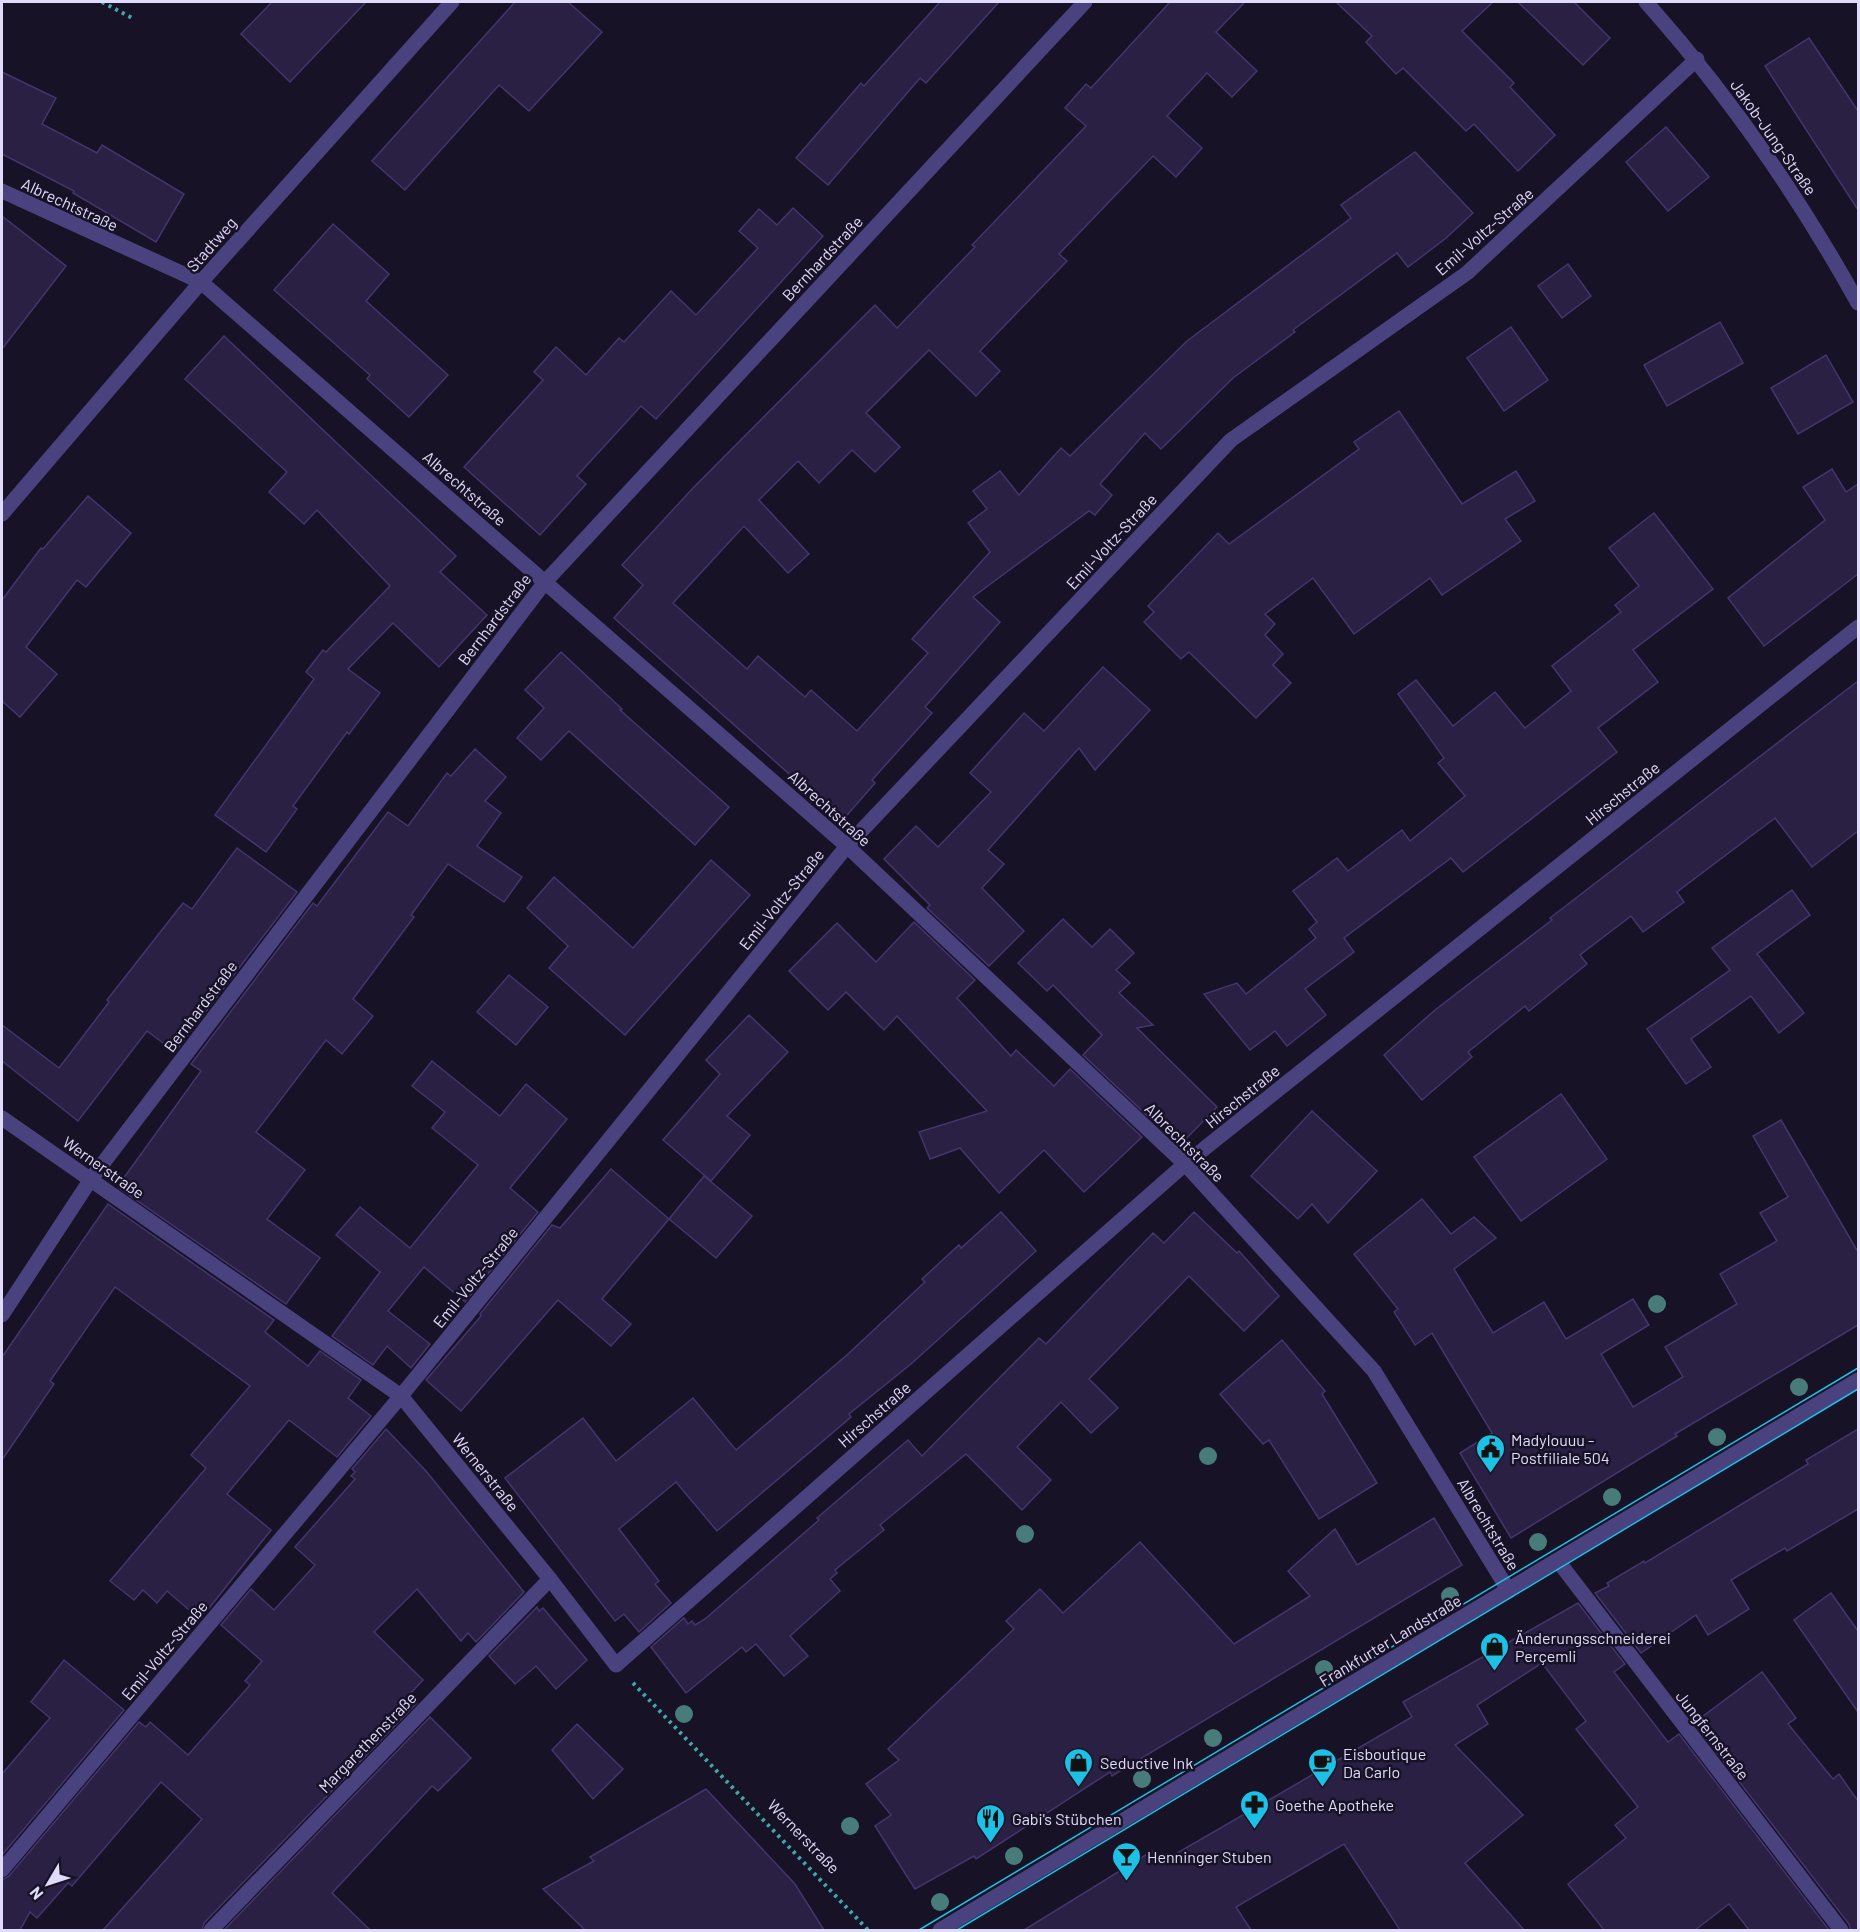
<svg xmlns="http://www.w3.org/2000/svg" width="1860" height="1932" viewBox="0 0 1860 1932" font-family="Barlow,sans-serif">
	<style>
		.building { fill: #2a2044; stroke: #44356d; stroke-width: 1.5 }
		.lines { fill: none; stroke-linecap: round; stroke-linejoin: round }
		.path { stroke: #3ea9ab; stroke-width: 4; stroke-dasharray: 3 4.5; stroke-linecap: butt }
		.minor { stroke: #49427e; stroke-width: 15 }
		.tram { stroke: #1cc1e5; stroke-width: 1.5 }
		.tree { fill: #477c7b }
		.labels { text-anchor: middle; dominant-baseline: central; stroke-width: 5; stroke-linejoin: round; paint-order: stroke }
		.street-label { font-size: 16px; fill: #e0dafb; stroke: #171225 }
		.poi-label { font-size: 16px; fill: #e0dafb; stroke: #171225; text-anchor: start }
	</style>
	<rect width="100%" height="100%" fill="#171225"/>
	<g class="building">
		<polygon points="272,2 366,2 290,82 241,34"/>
		<polygon points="515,2 568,2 602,32 529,111 499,85 405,190 372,161"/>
		<polygon points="940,2 999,2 926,83 920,78 828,185 796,158 861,83 864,86"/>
		<polygon points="1170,2 1245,2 1216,32 1257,71 1232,97 1207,73 1167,116 1202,148 1176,177 1153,156 1059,254 1067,261 980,351 1000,371 976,396 929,350 866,413 900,447 875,472 852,450 819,483 798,461 759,500 809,554 788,573 744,526 673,603 747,669 758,656 805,697 811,690 857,731 928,653 912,639 990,552 968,523 987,509 973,491 1000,471 1019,495 1061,448 1070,456 1187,341 1351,218 1341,205 1415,152 1473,213 1445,239 1408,267 1397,253 1293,330 1295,332 1233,378 1161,449 1145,433 1100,484 1112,495 1095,515 1089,511 973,597 1000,622 925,707 932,713 872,780 875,783 842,821 614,618 643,585 622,565 693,488 875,305 897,328 975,247 972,245 1086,126 1065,108 1086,84 1091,88"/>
		<polygon points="1336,2 1493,2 1462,31 1514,83 1510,87 1555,135 1518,171 1474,124 1466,131 1403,68 1396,74 1366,42 1372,36"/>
		<polygon points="1518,2 1574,2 1610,38 1583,65"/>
		<polygon points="1809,38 1858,111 1858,210 1765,66"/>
		<polygon points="2,72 56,98 42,124 97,153 102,145 184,194 156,242 73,193 74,191 2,154"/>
		<polygon points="1666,127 1709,177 1668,211 1626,162"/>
		<polygon points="793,208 823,236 656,419 641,406 577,476 586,484 540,535 464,467 543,380 534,372 556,347 586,375 619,338 624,342 671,291 696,315 758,248 739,231 759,209 777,225"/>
		<polygon points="2,216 66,266 2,349"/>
		<polygon points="333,224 389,274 366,301 448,375 409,417 367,379 370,375 274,290"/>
		<polygon points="1568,264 1591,296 1562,318 1538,286"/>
		<polygon points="1720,322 1743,363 1667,406 1644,365"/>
		<polygon points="1511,327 1548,380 1504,411 1467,358"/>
		<polygon points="224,336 456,556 440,572 487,615 439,667 393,623 348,669 380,693 349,734 347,732 293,806 297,809 266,852 215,815 314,679 306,672 323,650 326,652 390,586 317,510 304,524 269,492 287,472 185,379"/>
		<polygon points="1826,355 1853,402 1798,434 1771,388"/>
		<polygon points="1399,411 1462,504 1516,471 1535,501 1505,519 1521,541 1442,595 1430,578 1354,634 1313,578 1265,614 1275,624 1265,635 1283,654 1273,665 1291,683 1256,718 1189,652 1181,659 1144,622 1154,612 1148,606 1218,533 1229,544 1359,449 1354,442"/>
		<polygon points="1832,469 1846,492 1858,484 1858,574 1764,646 1728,598 1825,520 1803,487"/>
		<polygon points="88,496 131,533 86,587 77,580 26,647 57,674 20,717 2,701 2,600 41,548 43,549"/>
		<polygon points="1654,513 1713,589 1633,650 1658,682 1598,728 1617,752 1463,872 1451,858 1344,938 1354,952 1305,989 1326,1015 1287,1046 1275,1031 1250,1050 1204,994 1237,983 1246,994 1316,938 1309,929 1317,922 1293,891 1337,858 1348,871 1402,830 1410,841 1465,796 1438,763 1444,758 1398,694 1416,680 1453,726 1495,692 1525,728 1571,691 1552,666 1621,612 1615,605 1639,586 1609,548"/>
		<polygon points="561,652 622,709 620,710 729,807 695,845 569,731 541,760 517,738 544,708 525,690"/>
		<polygon points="1103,667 1150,710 1095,770 1079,748 988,850 1004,864 982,888 1024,931 989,966 927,908 930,905 884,859 916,826 938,847 991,792 970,773 1024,713 1044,731"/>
		<polygon points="1858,681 1858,831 1812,867 1775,818 1677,892 1684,902 1643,932 1631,916 1580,955 1587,964 1529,1011 1525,1006 1468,1052 1472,1057 1422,1100 1384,1055 1435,1010 1552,920 1550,918"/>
		<polygon points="475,749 506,777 485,801 501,813 477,846 522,877 504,902 448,864 411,915 414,917 353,999 373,1016 342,1054 326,1040 256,1132 305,1170 267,1219 320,1258 286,1304 119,1188 125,1181 123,1179 201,1071 191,1064 313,903 317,906 388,812 408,826 447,773 451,776"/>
		<polygon points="237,848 297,892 175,1052 147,1031 78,1121 2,1061 2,1025 59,1068 109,1002 107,1000 183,903 192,909"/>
		<polygon points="711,860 750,895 625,1035 549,968 568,946 527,908 554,877 633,948"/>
		<polygon points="1792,890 1810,915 1757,954 1804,1013 1779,1033 1751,996 1691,1039 1711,1067 1686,1084 1647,1029 1730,970 1712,948"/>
		<polygon points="1063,919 1092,947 1110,929 1134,953 1116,970 1130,983 1119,993 1153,1025 1137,1028 1217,1107 1183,1142 1161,1120 1156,1124 1083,1055 1102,1035 1053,985 1047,991 1018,963"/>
		<polygon points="914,922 975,980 957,998 1011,1056 1016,1050 1054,1086 1070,1069 1142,1137 1084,1192 1044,1150 999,1193 960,1148 930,1159 919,1132 987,1111 897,1016 884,1030 846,992 828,1010 789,971 837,923 876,962"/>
		<polygon points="509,975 548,1007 516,1045 477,1012"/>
		<polygon points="749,1015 788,1052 727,1116 750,1135 711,1181 663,1140 720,1074 706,1060"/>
		<polygon points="432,1061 500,1116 526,1084 567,1119 510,1188 538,1212 465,1302 424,1267 388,1311 430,1344 411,1368 387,1346 373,1365 332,1336 380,1272 336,1235 360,1207 410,1248 478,1165 432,1128 445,1112 412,1086"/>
		<polygon points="1561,1094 1607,1159 1521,1221 1474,1157"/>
		<polygon points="1312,1111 1377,1171 1328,1223 1312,1204 1298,1219 1251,1176"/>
		<polygon points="1781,1120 1858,1252 1858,1325 1675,1434 1677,1436 1511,1538 1460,1453 1492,1433 1432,1333 1415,1345 1394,1312 1398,1309 1354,1254 1422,1199 1451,1234 1474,1217 1496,1238 1454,1269 1493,1333 1544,1302 1566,1339 1633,1299 1649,1325 1601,1354 1633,1407 1683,1377 1665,1347 1737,1304 1720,1274 1777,1241 1760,1213 1788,1197 1753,1136"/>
		<polygon points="611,1169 669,1219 602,1299 631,1324 611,1346 558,1300 461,1411 426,1380 481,1316 480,1314 552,1225 560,1228"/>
		<polygon points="704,1176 752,1216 716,1258 669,1219"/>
		<polygon points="108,1204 274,1320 265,1332 308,1366 320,1351 361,1380 348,1398 371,1416 337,1457 289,1420 227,1494 271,1530 206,1612 201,1607 195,1615 167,1591 157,1603 143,1590 134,1600 110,1581 206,1468 191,1455 250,1386 115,1287 50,1381 54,1384 2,1460 2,1357"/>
		<polygon points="1001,1212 1036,1251 911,1364 849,1414 851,1417 717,1531 676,1482 619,1529 659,1581 655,1584 671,1603 639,1632 624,1614 615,1621 505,1478 583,1418 616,1461 693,1398 736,1450 848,1354 925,1282 922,1279 959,1245 961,1248"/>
		<polygon points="1194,1212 1237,1253 1239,1251 1279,1296 1244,1331 1189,1276 1089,1379 1118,1408 1091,1433 1061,1402 1017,1447 1051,1480 1022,1510 966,1454 880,1525 884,1530 835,1570 837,1573 830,1579 840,1591 790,1636 808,1656 784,1676 756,1644 746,1652 742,1647 686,1693 651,1647 684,1618 688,1624 692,1621 695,1625 705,1619 819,1520 817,1518 908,1440 922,1456 1039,1338 1046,1344 1153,1233 1164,1243"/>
		<polygon points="1282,1340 1325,1391 1322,1394 1377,1483 1319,1519 1269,1440 1263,1444 1220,1394"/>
		<polygon points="386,1429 426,1471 524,1592 476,1642 468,1633 461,1641 417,1589 374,1632 423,1680 409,1695 417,1703 204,1923 202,1930 103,1930 202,1819 161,1782 72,1886 68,1883 37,1918 30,1912 20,1930 2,1930 2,1880 9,1876 139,1722 146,1727 150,1722 188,1755 250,1685 245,1681 262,1661 221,1625 251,1589 274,1610 315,1565 295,1547 355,1479 351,1476 355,1472 352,1469"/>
		<polygon points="1858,1429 1858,1509 1787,1551 1785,1548 1731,1580 1749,1609 1708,1635 1696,1615 1641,1653 1595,1593 1609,1586 1607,1583 1644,1561 1645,1563 1755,1496 1808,1464 1806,1460"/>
		<polygon points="1434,1518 1462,1565 1112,1776 1110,1772 976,1859 974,1856 915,1889 875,1826 891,1815 866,1784 899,1760 888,1749 1014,1629 1006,1621 1040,1589 1063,1613 1140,1542 1234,1644 1310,1596 1288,1571 1335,1529 1357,1565"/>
		<polygon points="1831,1593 1858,1631 1858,1712 1794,1620"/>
		<polygon points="1578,1603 1625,1664 1614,1672 1668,1742 1679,1734 1829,1930 1749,1930 1729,1904 1695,1930 1604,1930 1568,1884 1626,1838 1615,1825 1638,1807 1576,1729 1586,1721 1542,1663 1477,1705 1488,1724 1455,1745 1523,1815 1465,1863 1524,1930 1400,1930 1344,1844 1236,1907 1251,1930 1024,1930 1152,1851 1160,1863 1412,1717 1403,1702"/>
		<polygon points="537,1607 539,1611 543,1608 587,1660 556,1689 536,1666 515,1684 489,1656"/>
		<polygon points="64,1660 124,1710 2,1855 2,1774 50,1718 31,1702"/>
		<polygon points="1762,1672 1796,1718 1788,1724 1833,1779 1839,1774 1858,1801 1858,1930 1851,1930 1849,1924 1694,1723"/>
		<polygon points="430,1717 471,1758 438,1791 432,1786 332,1893 370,1930 224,1930"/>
		<polygon points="577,1724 623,1769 593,1799 552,1750"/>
		<polygon points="706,1789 795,1884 824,1930 585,1930 543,1889 594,1861 590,1857"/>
	</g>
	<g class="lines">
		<g class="path">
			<polyline points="102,2 134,19"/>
			<polyline points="633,1683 868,1930"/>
		</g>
		<g class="minor">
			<path d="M 1646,2 C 1728,94 1798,195 1858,303"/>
			<polyline points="2,191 201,282 847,846 1185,1164 1374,1371 1509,1591"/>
			<polyline points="2,514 201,282 452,2"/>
			<polyline points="2,1118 401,1396 550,1579 616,1665 1185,1164 1858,627"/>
			<polyline points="2,1315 91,1179 545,582 1085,2"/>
			<polyline points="1558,1561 1841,1930"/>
			<polyline points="2,1870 401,1396 847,846 1231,440 1467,273 1697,59"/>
			<polyline points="211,1930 550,1579"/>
			<polyline points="940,1930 1858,1380"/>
		</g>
		<g class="tram">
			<polyline points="919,1930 1858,1368"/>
			<polyline points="957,1930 1858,1389"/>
		</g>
	</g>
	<g class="tree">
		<circle cx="1657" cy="1304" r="9"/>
		<circle cx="1799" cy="1387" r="9"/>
		<circle cx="1717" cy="1437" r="9"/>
		<circle cx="1208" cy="1456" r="9"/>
		<circle cx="1612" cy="1497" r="9"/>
		<circle cx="1025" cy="1534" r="9"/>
		<circle cx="1538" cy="1542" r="9"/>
		<circle cx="1450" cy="1596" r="9"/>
		<circle cx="1324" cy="1669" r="9"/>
		<circle cx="684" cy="1714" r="9"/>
		<circle cx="1213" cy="1738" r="9"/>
		<circle cx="1142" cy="1779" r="9"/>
		<circle cx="850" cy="1826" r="9"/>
		<circle cx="1014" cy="1856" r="9"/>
		<circle cx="940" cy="1902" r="9"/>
	</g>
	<defs>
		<symbol id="civic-pin" viewBox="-11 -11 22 30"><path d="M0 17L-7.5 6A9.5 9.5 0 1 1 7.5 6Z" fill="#1cc1e5" stroke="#171225"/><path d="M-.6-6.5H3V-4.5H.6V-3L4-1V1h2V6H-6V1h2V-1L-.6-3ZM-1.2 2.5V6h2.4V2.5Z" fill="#111"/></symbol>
		<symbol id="shop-pin" viewBox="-11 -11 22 30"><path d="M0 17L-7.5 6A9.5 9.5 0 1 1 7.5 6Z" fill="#1cc1e5" stroke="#171225"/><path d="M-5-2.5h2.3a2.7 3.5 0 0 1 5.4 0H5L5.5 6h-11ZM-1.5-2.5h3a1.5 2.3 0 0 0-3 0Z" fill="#111"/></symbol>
		<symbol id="cafe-pin" viewBox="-11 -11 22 30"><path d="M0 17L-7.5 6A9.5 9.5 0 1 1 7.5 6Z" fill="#1cc1e5" stroke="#171225"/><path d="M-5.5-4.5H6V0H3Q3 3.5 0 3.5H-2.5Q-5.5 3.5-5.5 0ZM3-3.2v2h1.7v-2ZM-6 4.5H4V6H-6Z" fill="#111"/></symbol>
		<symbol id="pharmacy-pin" viewBox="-11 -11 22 30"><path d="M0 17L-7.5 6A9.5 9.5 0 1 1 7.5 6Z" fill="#1cc1e5" stroke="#171225"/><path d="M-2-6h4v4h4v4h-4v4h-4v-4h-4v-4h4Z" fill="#111"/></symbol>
		<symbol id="restaurant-pin" viewBox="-11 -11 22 30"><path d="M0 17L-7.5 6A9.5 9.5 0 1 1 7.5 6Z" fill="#1cc1e5" stroke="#171225"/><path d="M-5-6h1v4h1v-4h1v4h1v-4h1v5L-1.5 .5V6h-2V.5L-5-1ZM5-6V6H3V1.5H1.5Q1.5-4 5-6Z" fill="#111"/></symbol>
		<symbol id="bar-pin" viewBox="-11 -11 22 30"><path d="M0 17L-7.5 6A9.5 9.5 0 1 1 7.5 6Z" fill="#1cc1e5" stroke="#171225"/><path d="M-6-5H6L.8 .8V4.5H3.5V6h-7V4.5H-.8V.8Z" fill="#111"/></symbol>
	</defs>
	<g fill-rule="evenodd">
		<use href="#civic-pin" x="1474" y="1432" width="33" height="45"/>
		<use href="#shop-pin" x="1478" y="1630" width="33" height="45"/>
		<use href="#shop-pin" x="1062" y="1746" width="33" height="45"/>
		<use href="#cafe-pin" x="1306" y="1746" width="33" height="45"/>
		<use href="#pharmacy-pin" x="1238" y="1788" width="33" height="45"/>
		<use href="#restaurant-pin" x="974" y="1802" width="33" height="45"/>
		<use href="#bar-pin" x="1110" y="1840" width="33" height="45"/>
	</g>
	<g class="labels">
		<g class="street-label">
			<text transform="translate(1774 137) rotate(55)">Jakob-Jung-Straße</text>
			<text transform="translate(70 204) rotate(25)">Albrechtstraße</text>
			<text transform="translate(1484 231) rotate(-41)">Emil-Voltz-Straße</text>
			<text transform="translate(211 244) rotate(-49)">Stadtweg</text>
			<text transform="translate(822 258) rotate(-47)">Bernhardstraße</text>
			<text transform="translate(465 488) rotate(41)">Albrechtstraße</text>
			<text transform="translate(1111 541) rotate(-47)">Emil-Voltz-Straße</text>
			<text transform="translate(494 619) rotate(-53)">Bernhardstraße</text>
			<text transform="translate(1622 793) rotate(-39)">Hirschstraße</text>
			<text transform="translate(830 808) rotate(42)">Albrechtstraße</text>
			<text transform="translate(781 899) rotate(-51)">Emil-Voltz-Straße</text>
			<text transform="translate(200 1006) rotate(-53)">Bernhardstraße</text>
			<text transform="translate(1242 1096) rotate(-39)">Hirschstraße</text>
			<text transform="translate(1185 1142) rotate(45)">Albrechtstraße</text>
			<text transform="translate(104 1167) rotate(35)">Wernerstraße</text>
			<text transform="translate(475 1277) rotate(-51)">Emil-Voltz-Straße</text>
			<text transform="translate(874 1414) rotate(-41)">Hirschstraße</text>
			<text transform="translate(486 1472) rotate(51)">Wernerstraße</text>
			<text transform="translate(1489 1524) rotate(59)">Albrechtstraße</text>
			<text transform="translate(1390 1640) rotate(-31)">Frankfurter Landstraße</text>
			<text transform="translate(164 1650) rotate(-50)">Emil-Voltz-Straße</text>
			<text transform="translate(1713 1735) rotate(52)">Jungfernstraße</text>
			<text transform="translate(367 1742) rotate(-46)">Margarethenstraße</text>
			<text transform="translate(804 1836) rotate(46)">Wernerstraße</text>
		</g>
		<g class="poi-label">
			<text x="1511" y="1439">Madylouuu -<tspan x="1511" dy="18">Postfiliale 504</tspan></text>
			<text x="1515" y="1637">Änderungsschneiderei<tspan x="1515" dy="18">Perçemli</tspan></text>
			<text x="1343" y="1753">Eisboutique<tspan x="1343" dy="18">Da Carlo</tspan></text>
			<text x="1100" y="1762">Seductive Ink</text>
			<text x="1275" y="1804">Goethe Apotheke</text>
			<text x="1012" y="1818">Gabi's Stübchen</text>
			<text x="1147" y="1856">Henninger Stuben</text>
		</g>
	</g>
	<rect width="1860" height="1932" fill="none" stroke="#e0dafb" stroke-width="6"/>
	<g transform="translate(48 1884) rotate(231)" stroke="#171225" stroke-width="4.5" paint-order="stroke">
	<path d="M0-4.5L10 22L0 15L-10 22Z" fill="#e0dafb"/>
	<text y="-9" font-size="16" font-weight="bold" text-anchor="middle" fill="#e0dafb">N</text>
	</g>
</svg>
